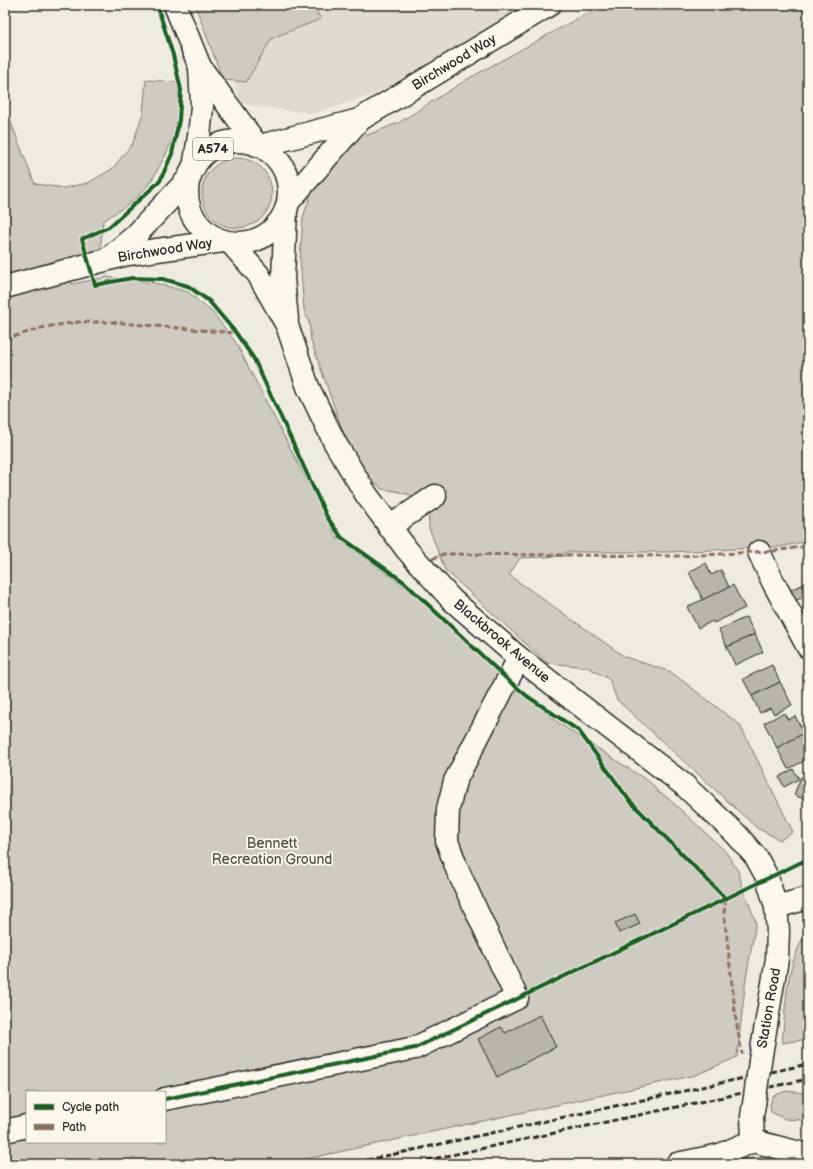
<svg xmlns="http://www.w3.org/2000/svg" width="813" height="1169" viewBox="0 0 813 1169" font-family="'Balsamiq Sans',sans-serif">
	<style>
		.built { fill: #dedbd1 }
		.green { fill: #cecbc2; stroke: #7c7b76; fill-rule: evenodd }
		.building { fill: #b8b5ae; stroke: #2b2b2b }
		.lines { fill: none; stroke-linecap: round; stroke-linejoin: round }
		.minor-casing { stroke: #2b2b2b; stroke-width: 25 }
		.major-casing { stroke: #2b2b2b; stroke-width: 25 }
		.minor { stroke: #fbf7ec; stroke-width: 22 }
		.major { stroke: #fbf7ec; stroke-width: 22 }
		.rail { stroke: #2b2b2b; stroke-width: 3; stroke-dasharray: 6 3; stroke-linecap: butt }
		.minor-bridge-casing { stroke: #2b2b2b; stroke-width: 25; stroke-linecap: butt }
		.minor-bridge { stroke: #fbf7ec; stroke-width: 22 }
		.quiet { stroke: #8d6e63; stroke-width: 3; stroke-dasharray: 6 3; stroke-linecap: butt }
		.cycleway-casing { stroke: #fbf7ec; stroke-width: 6 }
		.cycleway { stroke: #1b5e20; stroke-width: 4 }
		.labels { text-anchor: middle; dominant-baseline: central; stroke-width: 3.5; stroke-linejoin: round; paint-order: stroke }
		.shield { fill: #fbf7ec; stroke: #696865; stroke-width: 1 }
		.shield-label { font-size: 13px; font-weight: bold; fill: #2b2b2b }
		.street-label { font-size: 14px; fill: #2b2b2b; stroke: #fbf7ec }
		.park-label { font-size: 14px; fill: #545351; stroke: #fbf7ec }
	</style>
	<rect width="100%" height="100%" fill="#eeebe0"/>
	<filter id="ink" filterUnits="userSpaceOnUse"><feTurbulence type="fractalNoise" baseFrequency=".025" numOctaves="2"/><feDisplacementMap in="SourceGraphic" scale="8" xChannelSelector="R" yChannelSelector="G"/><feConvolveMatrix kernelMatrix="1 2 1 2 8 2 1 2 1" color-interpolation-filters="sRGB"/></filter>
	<g filter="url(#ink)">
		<polygon class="built" points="211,5 536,5 375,94 313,114 241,104"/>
		<g class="green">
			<polygon points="195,5 312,5 321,19 272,38 246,82 223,80"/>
			<polygon points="602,5 808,5 808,541 780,547 668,552 565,552 565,556 520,558 509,575 625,657 671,672 740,725 793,832 780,840 757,828 617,700 609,679 587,667 547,663 445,570 429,528 428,500 396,491 381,489 379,485 373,483 348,446 311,341 309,322 304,310 300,259 303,217 316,179 363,137 400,122 466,80"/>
			<path d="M 146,80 L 177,82 C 181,118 176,138 158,169 C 154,177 148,186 142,192 C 131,204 116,212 103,221 L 100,253 L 63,260 L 72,284 L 107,277 L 155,283 L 188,292 L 213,313 L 235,341 L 336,537 L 405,587 L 557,722 L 651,783 L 658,792 L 668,798 L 725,851 L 738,871 L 744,894 L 746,896 L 756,922 L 746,978 L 737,1057 L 696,1075 L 283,1164 L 5,1164 L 5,107 L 34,182 L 36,184 L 64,188 L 88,183 L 112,169 L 133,143 L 143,113 ZM 27,1092 L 165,1092 L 165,1142 L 27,1142 Z"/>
			<circle cx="237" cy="193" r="35"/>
			<path d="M 808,931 L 808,1039 L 782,1043 C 786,1006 785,962 808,931 Z"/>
			<polygon points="786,1091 804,1093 808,1093 808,1122 801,1120 785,1119 771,1112 770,1104 773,1096"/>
			<polygon points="781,1157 798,1164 702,1164 732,1159"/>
		</g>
		<g class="building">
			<polygon points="706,563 711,575 721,570 729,587 703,600 689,572"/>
			<polygon points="807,583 808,595 795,601 790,590"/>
			<polygon points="733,585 745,608 714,623 713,621 698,628 687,607"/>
			<polygon points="746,617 755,634 727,647 719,630"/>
			<polygon points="755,634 763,652 735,665 727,647"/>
			<polygon points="772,665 780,682 752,696 743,679"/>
			<polygon points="780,682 792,705 774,714 770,708 760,713 752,696"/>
			<polygon points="784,713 788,720 795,716 804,733 777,748 764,723"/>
			<polygon points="804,733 808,740 808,759 788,769 777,748"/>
			<polygon points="793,769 799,779 784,787 779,777"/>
			<polygon points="801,777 808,780 808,801 794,795"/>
			<polygon points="635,914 640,924 619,933 615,923"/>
			<polygon points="540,1015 556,1047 497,1077 478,1039 501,1027 505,1033"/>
		</g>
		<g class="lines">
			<defs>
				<g id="minor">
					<polyline points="175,5 200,67 257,145"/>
					<polyline points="194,168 199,136 202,107 200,67"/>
					<polyline points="286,210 283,279 287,319"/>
					<polyline points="231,243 258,274 287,325 308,387 335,443 366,494 407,550 452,600 519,658 684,785 736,834 756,857 767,877 776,907 778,931 777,959 760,1061"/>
					<polyline points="389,527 435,496"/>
					<polyline points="759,552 773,582 808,647"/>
					<polyline points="776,907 808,898"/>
					<polyline points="165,1099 415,1048 517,998 457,869 447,841 448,809 455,781 519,658"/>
					<polyline points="5,1131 27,1126"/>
					<polyline points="753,1141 808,1155"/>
					<polyline points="753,1141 752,1116 754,1104"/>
					<polyline points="677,1164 720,1155 753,1141"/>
				</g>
				<g id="major">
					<circle cx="238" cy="192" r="51"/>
					<polyline points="260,146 359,120 549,5"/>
					<polyline points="289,201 359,120"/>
					<polyline points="110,257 135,236 190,177"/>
					<polyline points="5,287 128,254 223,241"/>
				</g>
			</defs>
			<use href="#minor" class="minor-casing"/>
			<use href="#major" class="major-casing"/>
			<use href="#minor" class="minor"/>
			<use href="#major" class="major"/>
			<g class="rail">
				<polyline points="349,1164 808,1064"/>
				<polyline points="409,1164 808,1079"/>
			</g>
			<defs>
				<polyline id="minor-bridge" points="754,1104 760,1061"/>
			</defs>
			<use href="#minor-bridge" class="minor-bridge-casing"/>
			<use href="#minor-bridge" class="minor-bridge"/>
			<g class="quiet">
				<polyline points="5,339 45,327 78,322 110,322 236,333"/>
				<polyline points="432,559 443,554 682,556 773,551 808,546"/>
				<polyline points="726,899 724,912 736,1020 742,1054"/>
			</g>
			<defs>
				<g id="cycleway">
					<polyline points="157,5 173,55 181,90 179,120 172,154 160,181 109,227 82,239 95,285 132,278 163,279 188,286 209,301 236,333 254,359 327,517 342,538 404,582 508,680 527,696 579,731 629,800 726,899"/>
					<polyline points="165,1099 415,1048 808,859"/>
				</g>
			</defs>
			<use href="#cycleway" class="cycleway-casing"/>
			<use href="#cycleway" class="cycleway"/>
		</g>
	</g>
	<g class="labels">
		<rect class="shield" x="193" y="138" width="40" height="22" rx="3"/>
		<g class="shield-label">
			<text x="213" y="149">A574</text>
		</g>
		<g class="street-label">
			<text transform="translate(454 62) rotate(-31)">Birchwood Way</text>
			<text transform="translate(165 250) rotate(-9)">Birchwood Way</text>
			<text transform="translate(502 641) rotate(40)">Blackbrook Avenue</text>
			<text transform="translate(769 1008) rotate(-80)">Station Road</text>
		</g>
		<g class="park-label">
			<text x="272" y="843">Bennett<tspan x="272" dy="16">Recreation Ground</tspan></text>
		</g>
	</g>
	<rect width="813" height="1169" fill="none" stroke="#fbf7ec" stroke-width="20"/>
	<rect x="10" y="10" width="793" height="1149" fill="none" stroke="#2b2b2b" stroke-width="1.5" filter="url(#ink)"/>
	<rect x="26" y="1091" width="140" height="52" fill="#fbf7ec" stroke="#a8a59f"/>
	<rect x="34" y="1104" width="20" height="6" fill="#1b5e20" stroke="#a8a59f"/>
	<text x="62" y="1111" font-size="12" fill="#2b2b2b">Cycle path</text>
	<rect x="34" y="1124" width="20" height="6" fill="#8d6e63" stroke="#a8a59f"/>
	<text x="62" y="1131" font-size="12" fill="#2b2b2b">Path</text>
</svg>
